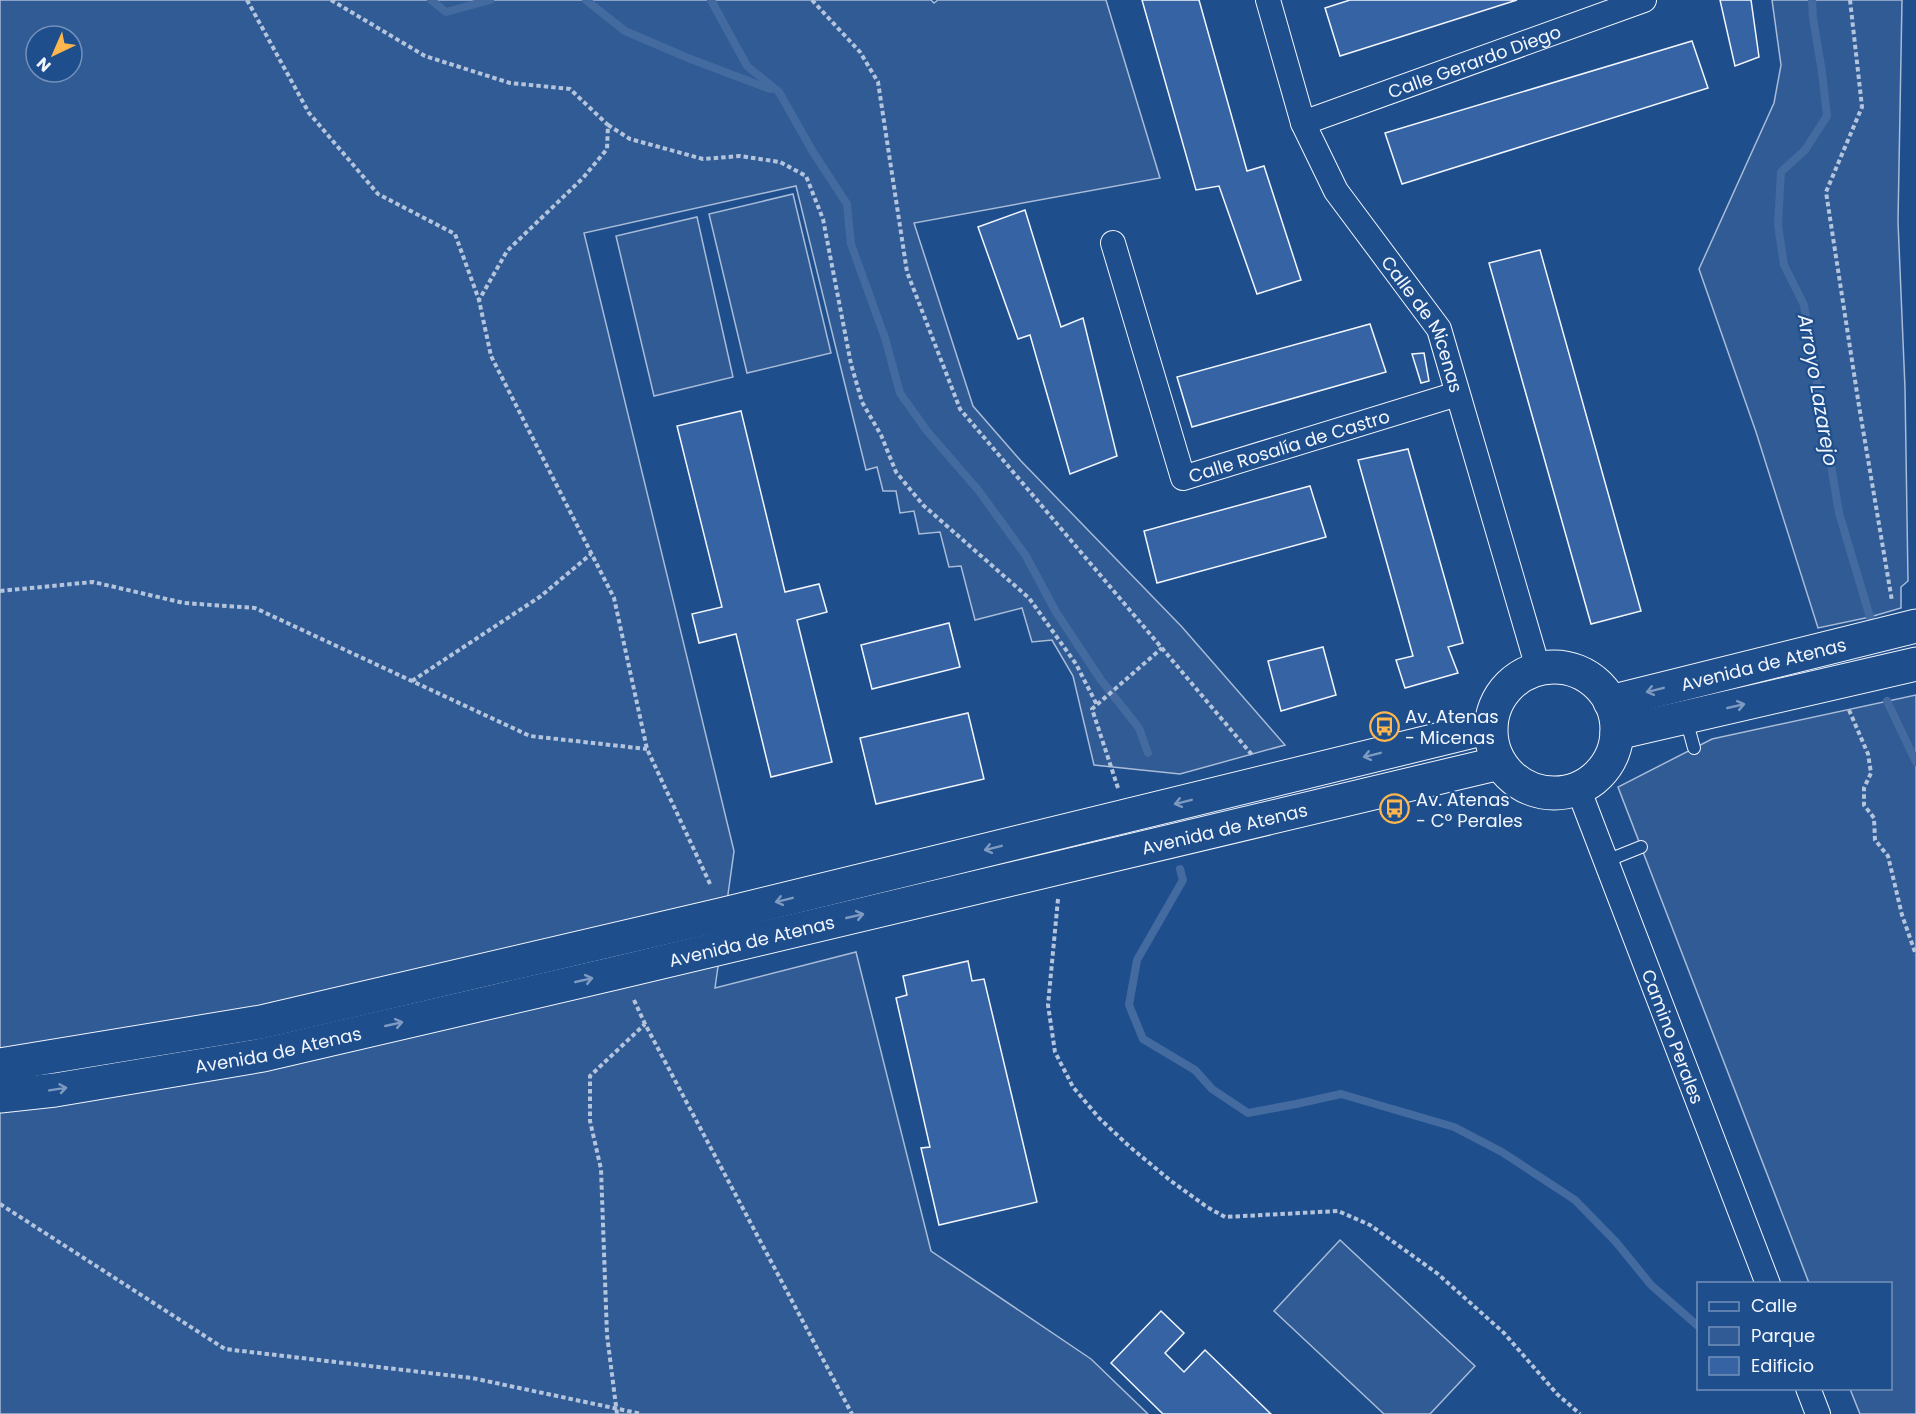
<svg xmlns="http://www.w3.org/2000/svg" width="1916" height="1414" viewBox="0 0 1916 1414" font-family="Poppins,sans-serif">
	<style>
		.green { fill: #305b95; stroke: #a8bbd7; stroke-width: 1.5; fill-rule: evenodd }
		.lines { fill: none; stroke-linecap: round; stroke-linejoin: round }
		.stream { stroke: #446ba0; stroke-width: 8 }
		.building { fill: #3563a3; stroke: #f2f6ff; stroke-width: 1.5 }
		.service-casing { stroke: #f2f6ff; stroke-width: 14 }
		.minor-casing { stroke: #f2f6ff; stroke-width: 26 }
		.secondary-casing { stroke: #f2f6ff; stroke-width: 35 }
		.path { stroke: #b3c4dc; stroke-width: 4; stroke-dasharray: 4.5 3; stroke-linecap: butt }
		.service { stroke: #1f4e8c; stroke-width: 12 }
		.minor { stroke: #1f4e8c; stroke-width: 24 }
		.secondary { stroke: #1f4e8c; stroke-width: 33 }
		.oneway { stroke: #7e9ac0 }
		.labels { text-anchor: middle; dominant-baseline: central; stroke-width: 4.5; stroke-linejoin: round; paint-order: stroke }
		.street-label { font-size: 18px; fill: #f2f6ff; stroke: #1f4e8c }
		.poi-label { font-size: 18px; fill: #f2f6ff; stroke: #1f4e8c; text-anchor: start }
		.water-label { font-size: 20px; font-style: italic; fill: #f2f6ff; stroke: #1f4e8c }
	</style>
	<rect width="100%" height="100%" fill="#1f4e8c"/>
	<g class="green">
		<path d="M 0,0 L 931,0 L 934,3 L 938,0 L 1106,0 L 1160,178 L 914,223 L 973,406 L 1021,461 L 1182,627 L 1285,745 L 1180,774 L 1094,765 L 1073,676 L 1052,640 L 1032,642 L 1022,608 L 975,620 L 961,566 L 949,567 L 940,532 L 919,534 L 914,511 L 900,513 L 896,491 L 883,491 L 877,467 L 866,470 L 796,186 L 584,233 L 734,851 L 715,988 L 856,952 L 931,1251 L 1091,1359 L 1148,1414 L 0,1414 ZM 36,36 L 72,36 L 72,72 L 36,72 Z"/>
		<polygon points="1772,0 1902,0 1898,222 1905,388 1908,581 1901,587 1901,608 1870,617 1818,628 1756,432 1699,269 1774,103 1781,65"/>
		<polygon points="793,194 831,353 747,373 709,214"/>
		<polygon points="697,217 733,377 654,396 616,236"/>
		<polygon points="1916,695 1916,1414 1860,1414 1850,1389 1890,1388 1890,1284 1809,1283 1618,787 1712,739"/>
		<polygon points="1340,1240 1475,1366 1430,1414 1384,1414 1274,1311"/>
	</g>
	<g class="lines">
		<g class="stream">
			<polyline points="431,0 446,12 490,0"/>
			<polyline points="586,0 625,31 688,58 770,89"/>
			<polyline points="711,0 747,66 779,92 813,152 847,204 851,244 885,338 900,393 927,431 979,491 1026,556 1056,612 1101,680 1139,728 1148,753"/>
			<polyline points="1812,0 1813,18 1822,72 1827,116 1805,150 1781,172 1778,225 1784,265 1804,305 1839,513 1870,617"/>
			<polyline points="1887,701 1916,762"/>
			<polyline points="1180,869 1183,880 1137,960 1129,1005 1143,1039 1195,1070 1212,1089 1248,1113 1296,1104 1341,1094 1454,1127 1502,1152 1575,1200 1616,1242 1651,1285 1698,1326"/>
		</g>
	</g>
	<g class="building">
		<polygon points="1142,0 1199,0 1247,171 1264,166 1301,280 1257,294 1219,186 1196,190"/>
		<polygon points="1350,0 1517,0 1340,56 1325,8"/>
		<polygon points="1720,0 1751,0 1759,57 1735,66"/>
		<polygon points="1692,41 1708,88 1402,184 1385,133"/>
		<polygon points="1025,210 1061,327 1083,318 1117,456 1070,474 1030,335 1018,339 978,227"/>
		<polygon points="1540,250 1641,611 1591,624 1489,263"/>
		<polygon points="1370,324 1386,372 1192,427 1177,377"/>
		<polygon points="1424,353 1429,381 1421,383 1412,354"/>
		<polygon points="741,411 785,592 819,584 827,612 797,620 832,762 771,777 736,634 699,643 692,614 722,607 677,426"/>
		<polygon points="1408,449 1463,643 1448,647 1458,673 1405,688 1396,660 1413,656 1358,460"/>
		<polygon points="1310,486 1326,537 1157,583 1144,531"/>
		<polygon points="949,623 960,667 872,689 861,645"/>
		<polygon points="1323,647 1336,695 1281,711 1268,661"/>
		<polygon points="968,713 984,779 876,804 860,738"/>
		<polygon points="968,961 972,981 984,979 1037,1202 939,1225 921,1148 930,1147 896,998 907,995 903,976"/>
		<polygon points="1161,1311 1184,1333 1165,1353 1184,1372 1205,1350 1271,1414 1163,1414 1111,1363"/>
	</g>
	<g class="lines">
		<defs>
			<g id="service">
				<polyline points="1686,719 1694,748"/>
				<polyline points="1606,861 1641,847"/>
			</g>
			<g id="minor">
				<path id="s1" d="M 1268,0 L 1303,123 L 1336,191 L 1439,329 L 1538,668"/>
				<path id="s2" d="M 1303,123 L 1644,0"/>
				<path id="s3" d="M 1113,243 L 1183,478 L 1457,394"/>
				<path id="s4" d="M 1578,788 L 1768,1284"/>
				<polyline points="1808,1388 1818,1414"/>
			</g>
			<g id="secondary">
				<circle cx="1554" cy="730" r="63"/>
				<path id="s5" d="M 1610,702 L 1916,626"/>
				<polyline points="1617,733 1916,664"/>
				<polyline points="0,1065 261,1022 724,914 1490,727"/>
				<path id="s6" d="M 0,1096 L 55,1090 L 263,1055 L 620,972 L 1500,763"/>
			</g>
		</defs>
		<use href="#service" class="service-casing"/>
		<use href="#minor" class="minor-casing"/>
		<use href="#secondary" class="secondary-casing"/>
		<g class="path">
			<polyline points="247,0 309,113 378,194 455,234 479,300"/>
			<polyline points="331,0 425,56 510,83 570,89 608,125 607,149 583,178 507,251 479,300 491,356 614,598 647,749 711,886"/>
			<polyline points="812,0 860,52 878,82 907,272 960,409 1253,756"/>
			<polyline points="1850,0 1862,107 1826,192 1859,406 1892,601"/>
			<polyline points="608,125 630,139 703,159 740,156 780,162 806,176 823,219 851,364 862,402 881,435 896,472 923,505 1029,598 1076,664 1097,705"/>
			<polyline points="0,591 93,582 184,603 255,608 530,736 647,749"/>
			<polyline points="412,681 541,596 591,554"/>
			<polyline points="1849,710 1868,754 1871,773 1864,788 1864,805 1874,818 1875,840 1888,856 1902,915 1916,955"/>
			<polyline points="1118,788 1092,709 1162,648"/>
			<polyline points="1058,899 1048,1005 1055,1052 1073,1087 1100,1119 1130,1147 1171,1181 1207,1207 1225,1217 1338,1211 1370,1225 1438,1274 1504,1333 1557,1394 1580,1414"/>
			<polyline points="634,1000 645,1024 852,1414"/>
			<polyline points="0,1204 225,1349 472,1378 642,1414"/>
			<polyline points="617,1414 607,1335 601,1169 590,1121 590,1076 645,1024"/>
		</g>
		<use href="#service" class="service"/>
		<use href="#minor" class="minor"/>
		<use href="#secondary" class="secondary"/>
	</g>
	<defs><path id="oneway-shaft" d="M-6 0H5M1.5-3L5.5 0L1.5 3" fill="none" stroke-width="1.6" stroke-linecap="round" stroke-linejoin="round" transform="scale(1.5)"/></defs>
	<g class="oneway">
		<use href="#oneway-shaft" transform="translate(1655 690) rotate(166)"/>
		<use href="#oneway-shaft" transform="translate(1736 706) rotate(-13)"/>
		<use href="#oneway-shaft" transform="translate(1372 755) rotate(166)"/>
		<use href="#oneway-shaft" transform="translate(1183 802) rotate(166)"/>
		<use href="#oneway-shaft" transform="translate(993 848) rotate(166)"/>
		<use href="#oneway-shaft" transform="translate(784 900) rotate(166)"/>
		<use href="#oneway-shaft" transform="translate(855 916) rotate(-13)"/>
		<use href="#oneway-shaft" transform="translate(584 980) rotate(-13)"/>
		<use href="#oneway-shaft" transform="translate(394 1024) rotate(-13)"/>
		<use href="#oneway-shaft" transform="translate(58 1089) rotate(-9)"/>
	</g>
	<defs>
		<symbol id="bus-ring" viewBox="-11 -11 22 22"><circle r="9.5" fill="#1f4e8c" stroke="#ffb74d" stroke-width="1.5"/><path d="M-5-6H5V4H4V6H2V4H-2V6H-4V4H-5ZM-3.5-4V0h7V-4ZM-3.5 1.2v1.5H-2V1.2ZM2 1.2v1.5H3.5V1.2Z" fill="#ffb74d"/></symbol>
	</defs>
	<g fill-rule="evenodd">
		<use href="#bus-ring" x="1368" y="710" width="33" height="33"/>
		<use href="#bus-ring" x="1378" y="792" width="33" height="33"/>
	</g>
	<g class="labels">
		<g class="street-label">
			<text stroke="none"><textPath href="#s2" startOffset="182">Calle Gerardo Diego</textPath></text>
			<text stroke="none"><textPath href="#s1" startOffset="364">Calle de Micenas</textPath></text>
			<text stroke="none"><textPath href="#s3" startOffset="356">Calle Rosalía de Castro</textPath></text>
			<text stroke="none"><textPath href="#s5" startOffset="158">Avenida de Atenas</textPath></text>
			<text stroke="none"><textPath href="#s6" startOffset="1254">Avenida de Atenas</textPath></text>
			<text stroke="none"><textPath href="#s6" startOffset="768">Avenida de Atenas</textPath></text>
			<text stroke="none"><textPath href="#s4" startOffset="266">Camino Perales</textPath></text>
			<text stroke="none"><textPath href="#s6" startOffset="282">Avenida de Atenas</textPath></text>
		</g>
		<g class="poi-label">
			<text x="1405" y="716">Av. Atenas<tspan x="1405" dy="21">- Micenas</tspan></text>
			<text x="1416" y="799">Av. Atenas<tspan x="1416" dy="21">- Cº Perales</tspan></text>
		</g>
		<g class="water-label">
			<text transform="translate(1818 390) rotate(80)">Arroyo Lazarejo</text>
		</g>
	</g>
	<rect x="1697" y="1282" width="195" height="108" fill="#1f4e8c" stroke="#7391ba" stroke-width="1.5"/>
	<rect x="1709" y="1302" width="30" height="9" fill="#1f4e8c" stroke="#7391ba" stroke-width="1.5"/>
	<text x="1751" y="1312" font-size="18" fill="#f2f6ff">Calle</text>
	<rect x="1709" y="1327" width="30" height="18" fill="#305b95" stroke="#7391ba" stroke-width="1.5"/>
	<text x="1751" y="1342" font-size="18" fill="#f2f6ff">Parque</text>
	<rect x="1709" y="1357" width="30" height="18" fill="#3563a3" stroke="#7391ba" stroke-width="1.5"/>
	<text x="1751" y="1372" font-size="18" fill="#f2f6ff">Edificio</text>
	<g transform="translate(54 54) rotate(224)"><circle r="28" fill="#1f4e8c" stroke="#7391ba" stroke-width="1.5"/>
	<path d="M0-4.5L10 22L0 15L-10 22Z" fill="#ffb74d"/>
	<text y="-9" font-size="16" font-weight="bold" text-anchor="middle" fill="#f2f6ff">N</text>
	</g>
</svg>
